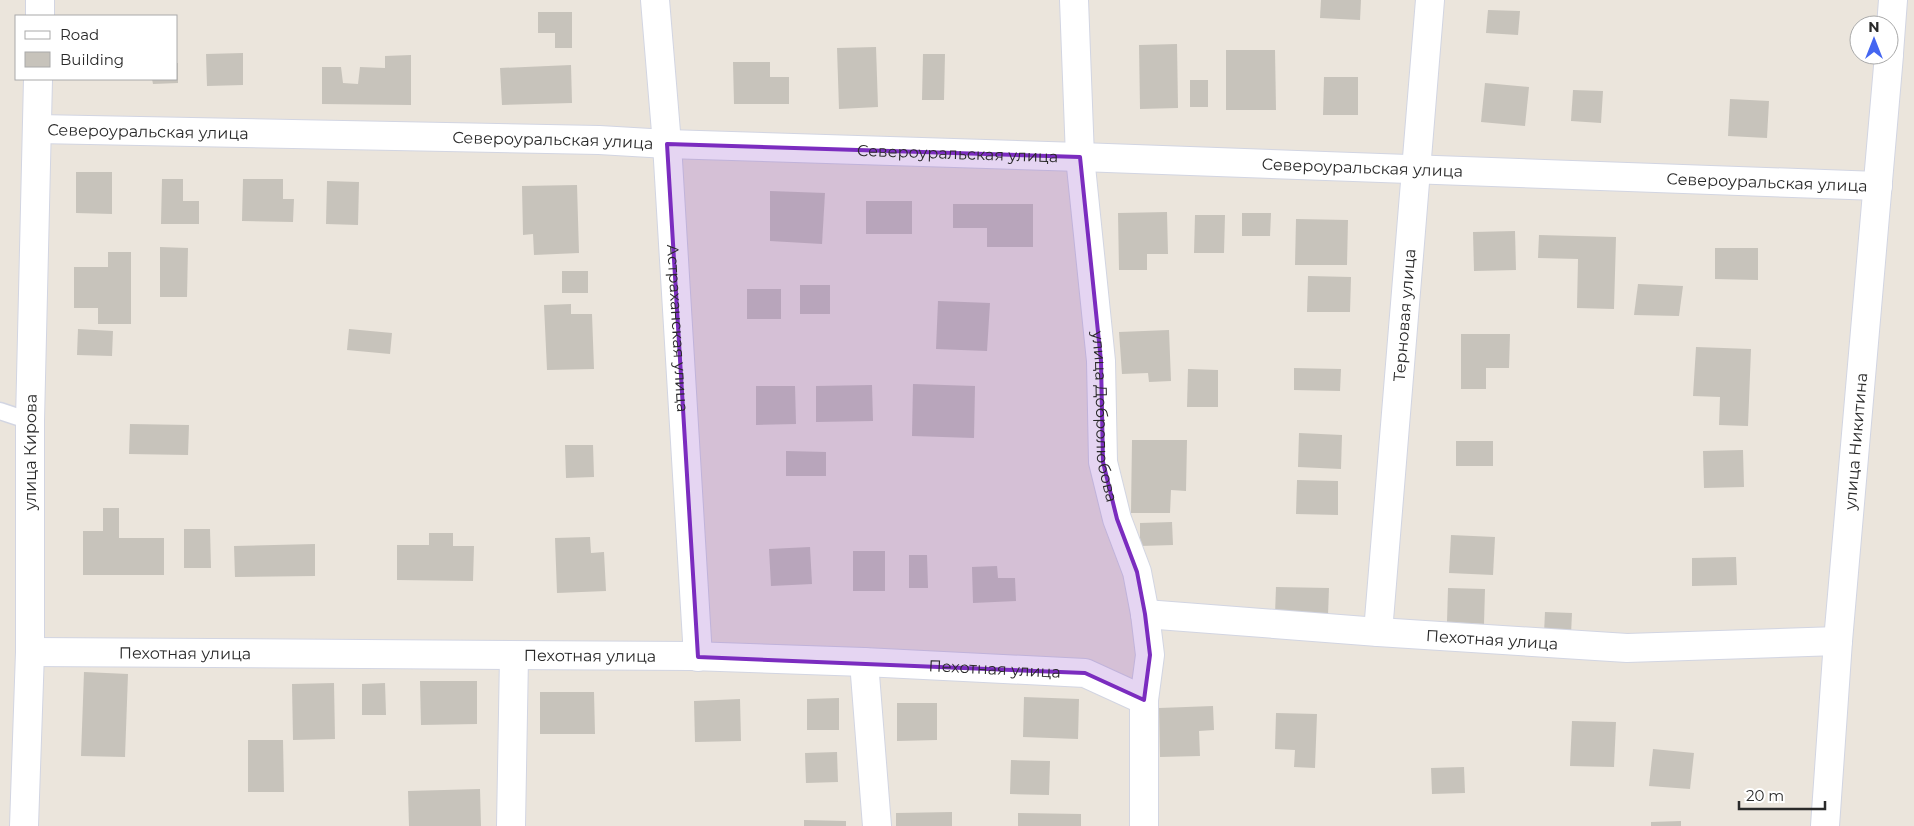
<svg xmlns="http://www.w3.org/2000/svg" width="1914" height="826" viewBox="0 0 1914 826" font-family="Montserrat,sans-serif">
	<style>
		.building { fill: #c7c3bb }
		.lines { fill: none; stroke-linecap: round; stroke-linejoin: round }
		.service-casing { stroke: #d2d5e2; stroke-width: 19 }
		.minor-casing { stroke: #d2d5e2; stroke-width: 30 }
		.secondary-casing { stroke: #d2d5e2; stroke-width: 30 }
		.service { stroke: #fff; stroke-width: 16 }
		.minor { stroke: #fff; stroke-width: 28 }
		.secondary { stroke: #fff; stroke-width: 28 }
		.marked { fill: #7b2cbf; fill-opacity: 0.2; stroke: #7b2cbf; stroke-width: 4; stroke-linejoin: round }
		.labels { text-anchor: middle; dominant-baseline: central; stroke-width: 4.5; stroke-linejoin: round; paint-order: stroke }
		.street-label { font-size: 16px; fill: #2a2a2a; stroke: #fff }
	</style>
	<rect width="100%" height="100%" fill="#ebe5dc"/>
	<g class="building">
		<polygon points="1321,0 1361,0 1360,20 1320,18"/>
		<polygon points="1488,10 1520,11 1518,35 1486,33"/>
		<polygon points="538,12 572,12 572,48 555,48 555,33 538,33"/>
		<polygon points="1177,44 1178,108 1140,109 1139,45"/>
		<polygon points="876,47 878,107 839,109 837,48"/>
		<polygon points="1226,50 1275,50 1276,110 1226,110"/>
		<polygon points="243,53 243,85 207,86 206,54"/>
		<polygon points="923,54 945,54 944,100 922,100"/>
		<polygon points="411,55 411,105 322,104 322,67 341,67 343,83 358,84 360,67 385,68 385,56"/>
		<polygon points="733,62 770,62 770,77 789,77 789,104 734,104"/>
		<polygon points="176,63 178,63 178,83 153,84 152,79 176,79"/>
		<polygon points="571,65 572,103 502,105 500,68"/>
		<polygon points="1324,77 1358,77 1358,115 1323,115"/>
		<rect x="1190" y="80" width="18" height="27"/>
		<polygon points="1485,83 1529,87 1525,126 1481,122"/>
		<polygon points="1573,90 1603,91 1601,123 1571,121"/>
		<polygon points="1730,99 1769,101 1767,138 1728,136"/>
		<polygon points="76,172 112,172 112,214 76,213"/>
		<polygon points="162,179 183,179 183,201 199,201 199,224 161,224"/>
		<polygon points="243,179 283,179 283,199 294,199 293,222 242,221"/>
		<polygon points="327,181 359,182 358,225 326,224"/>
		<polygon points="577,185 579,253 534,255 533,234 523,235 522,186"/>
		<polygon points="770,191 825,193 822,244 770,241"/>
		<rect x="866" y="201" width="46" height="33"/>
		<polygon points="953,204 1033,204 1033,247 987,247 987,228 953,228"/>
		<polygon points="1167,212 1168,254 1147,254 1147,270 1119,270 1118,213"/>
		<polygon points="1242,213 1271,213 1270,236 1242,236"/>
		<polygon points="1195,215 1225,215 1224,253 1194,253"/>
		<polygon points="1296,219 1348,220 1347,265 1295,265"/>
		<polygon points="1515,231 1516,270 1474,271 1473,232"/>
		<polygon points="1539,235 1616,237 1614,309 1577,308 1578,259 1538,258"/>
		<polygon points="160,247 188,248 187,297 160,297"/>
		<polygon points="1715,248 1758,248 1758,280 1715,279"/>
		<polygon points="108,252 131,252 131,324 98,324 98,308 74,308 74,267 108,267"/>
		<rect x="562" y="271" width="26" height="22"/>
		<polygon points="1308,276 1351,277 1350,312 1307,312"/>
		<polygon points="1638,284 1683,286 1679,316 1634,315"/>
		<rect x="800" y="285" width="30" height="29"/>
		<rect x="747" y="289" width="34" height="30"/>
		<polygon points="938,301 990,303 987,351 936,349"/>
		<polygon points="571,304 571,314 592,314 594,369 547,370 544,305"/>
		<polygon points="78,329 113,331 112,356 77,355"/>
		<polygon points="349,329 392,333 390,354 347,350"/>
		<polygon points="1169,330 1171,381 1149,382 1148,373 1122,374 1119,332"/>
		<polygon points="1461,334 1510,334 1509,368 1486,368 1486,389 1461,389"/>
		<polygon points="1696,347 1751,349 1748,426 1719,425 1720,397 1693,396"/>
		<polygon points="1294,368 1341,369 1340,391 1294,390"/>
		<polygon points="1188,369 1218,370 1218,407 1187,407"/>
		<polygon points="913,384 975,386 974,438 912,436"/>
		<polygon points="872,385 873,421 816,422 816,386"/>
		<polygon points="756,386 795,386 796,424 756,425"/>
		<polygon points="130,424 189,425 188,455 129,454"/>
		<polygon points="1299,433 1342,435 1341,469 1298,467"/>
		<polygon points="1132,440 1187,440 1186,491 1171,490 1170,513 1131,513"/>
		<rect x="1456" y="441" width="37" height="25"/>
		<polygon points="565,445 593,445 594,477 566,478"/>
		<polygon points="1743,450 1744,487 1704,488 1703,451"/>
		<polygon points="786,451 826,452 826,476 786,476"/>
		<polygon points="1297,480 1338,481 1338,515 1296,514"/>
		<polygon points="103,508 119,508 119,538 164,538 164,575 83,575 83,531 103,531"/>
		<polygon points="1172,522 1173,545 1140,546 1140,523"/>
		<polygon points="184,529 210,529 211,568 184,568"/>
		<polygon points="429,533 453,533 453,546 474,546 473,581 397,580 397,545 429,545"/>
		<polygon points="1451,535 1495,537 1493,575 1449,573"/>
		<polygon points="590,537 591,553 604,552 606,591 557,593 555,538"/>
		<polygon points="315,544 315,576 235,577 234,546"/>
		<polygon points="810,547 812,584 771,586 769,549"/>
		<rect x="853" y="551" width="32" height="40"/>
		<polygon points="909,555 927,555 928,588 909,588"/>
		<polygon points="1736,557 1737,585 1692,586 1692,558"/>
		<polygon points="997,566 998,578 1015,578 1016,601 973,603 972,567"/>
		<polygon points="1276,587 1329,588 1328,615 1275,614"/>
		<polygon points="1448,588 1485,589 1484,624 1447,622"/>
		<polygon points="1545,612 1572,613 1571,634 1544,633"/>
		<polygon points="84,672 128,674 125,757 81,756"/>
		<polygon points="420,681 477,681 477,724 421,725"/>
		<polygon points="334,683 335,739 293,740 292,684"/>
		<polygon points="385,683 386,715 362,715 362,684"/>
		<polygon points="540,692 594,692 595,734 540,734"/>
		<polygon points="1024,697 1079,699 1078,739 1023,737"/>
		<polygon points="839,698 839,730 807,730 807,699"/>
		<polygon points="740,699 741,741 695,742 694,701"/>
		<polygon points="897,703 937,703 937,740 897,741"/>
		<polygon points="1213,706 1214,730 1199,731 1200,756 1160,757 1159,708"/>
		<polygon points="1276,713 1317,714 1315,768 1294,767 1295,750 1275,749"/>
		<polygon points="1572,721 1616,722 1614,767 1570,766"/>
		<polygon points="248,740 283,740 284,792 248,792"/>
		<polygon points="1653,749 1694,753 1690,789 1649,786"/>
		<polygon points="837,752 838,782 806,783 805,753"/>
		<polygon points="1011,760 1050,761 1049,795 1010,794"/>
		<polygon points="1464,767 1465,793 1432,794 1431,768"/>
		<polygon points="480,789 481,826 409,826 408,791"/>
		<polygon points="952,812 952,826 896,826 896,813"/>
		<polygon points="1018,813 1081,814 1081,826 1018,826"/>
		<polygon points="804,820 846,821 846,826 804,826"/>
		<polygon points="1681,821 1681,826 1651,826 1651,822"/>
	</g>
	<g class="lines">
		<defs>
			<polyline id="service" points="0,411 30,421"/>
			<g id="minor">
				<path id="s1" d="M 655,0 L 667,144 L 698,657"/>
				<path id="s2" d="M 1074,0 L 1080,157 L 1101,361 L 1103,462 L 1117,519 L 1137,572 L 1145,614 L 1150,655 L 1144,700 L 1144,826"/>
				<polyline points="1889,53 1893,0"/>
				<path id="s3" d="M 37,129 L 599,140 L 667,144 L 1080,157 L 1878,186"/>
				<path id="s4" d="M 1145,614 L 1378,632 L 1627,648 L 1838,641"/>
				<path id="s5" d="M 1378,632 L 1430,0"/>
				<path id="s6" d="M 30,652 L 691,656 L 864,662 L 1085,673 L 1144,700"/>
				<polyline points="864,662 877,826"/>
				<polyline points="511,826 514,656"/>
				<path id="s7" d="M 1825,826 L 1838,641 L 1889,55"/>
			</g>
			<g id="secondary">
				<polyline points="40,16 40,0"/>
				<path id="s8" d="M 24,826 L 30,652 L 30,421 L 38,79"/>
			</g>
		</defs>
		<use href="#service" class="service-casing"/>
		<use href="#minor" class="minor-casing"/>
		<use href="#secondary" class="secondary-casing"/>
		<use href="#service" class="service"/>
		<use href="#minor" class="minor"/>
		<use href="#secondary" class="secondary"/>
	</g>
	<path class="marked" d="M 667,144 L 1080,157 L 1101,361 L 1103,462 L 1117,519 L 1137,572 L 1145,614 L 1150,655 L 1144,700 L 1085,673 L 698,657 Z"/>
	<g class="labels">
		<g class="street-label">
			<text stroke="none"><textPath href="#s3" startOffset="111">Североуральская улица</textPath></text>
			<text stroke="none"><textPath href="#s3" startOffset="516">Североуральская улица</textPath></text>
			<text stroke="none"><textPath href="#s3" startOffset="921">Североуральская улица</textPath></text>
			<text stroke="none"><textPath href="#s3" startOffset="1326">Североуральская улица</textPath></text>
			<text stroke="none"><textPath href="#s3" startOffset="1731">Североуральская улица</textPath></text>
			<text stroke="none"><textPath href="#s5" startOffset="318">Терновая улица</textPath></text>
			<text stroke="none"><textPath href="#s1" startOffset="329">Астраханская улица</textPath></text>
			<text stroke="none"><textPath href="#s2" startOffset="418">улица Добролюбова</textPath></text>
			<text stroke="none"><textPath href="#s7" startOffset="386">улица Никитина</textPath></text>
			<text stroke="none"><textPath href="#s8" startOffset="374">улица Кирова</textPath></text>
			<text stroke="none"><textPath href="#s4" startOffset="348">Пехотная улица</textPath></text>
			<text stroke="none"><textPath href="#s6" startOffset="155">Пехотная улица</textPath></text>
			<text stroke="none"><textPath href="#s6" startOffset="560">Пехотная улица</textPath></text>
			<text stroke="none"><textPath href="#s6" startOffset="965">Пехотная улица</textPath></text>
		</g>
	</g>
	<rect x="15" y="15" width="162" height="65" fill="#ffffff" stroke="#aaaaaa"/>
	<rect x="25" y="31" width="25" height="8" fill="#ffffff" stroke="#aaaaaa"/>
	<text x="60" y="40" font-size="15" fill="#2a2a2a">Road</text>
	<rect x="25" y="52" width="25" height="15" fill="#c7c3bb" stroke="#aaaaaa"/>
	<text x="60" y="65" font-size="15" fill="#2a2a2a">Building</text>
	<g transform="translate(1874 40)"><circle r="24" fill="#ffffff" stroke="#aaaaaa"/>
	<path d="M0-4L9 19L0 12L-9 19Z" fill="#4466f1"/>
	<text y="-8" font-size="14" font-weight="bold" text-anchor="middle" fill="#2a2a2a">N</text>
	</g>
	<path d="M1739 801v8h86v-8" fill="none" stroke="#2a2a2a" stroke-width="2.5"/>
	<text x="1746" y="801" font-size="15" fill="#2a2a2a" stroke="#ffffff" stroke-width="4" paint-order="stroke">20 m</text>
</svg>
